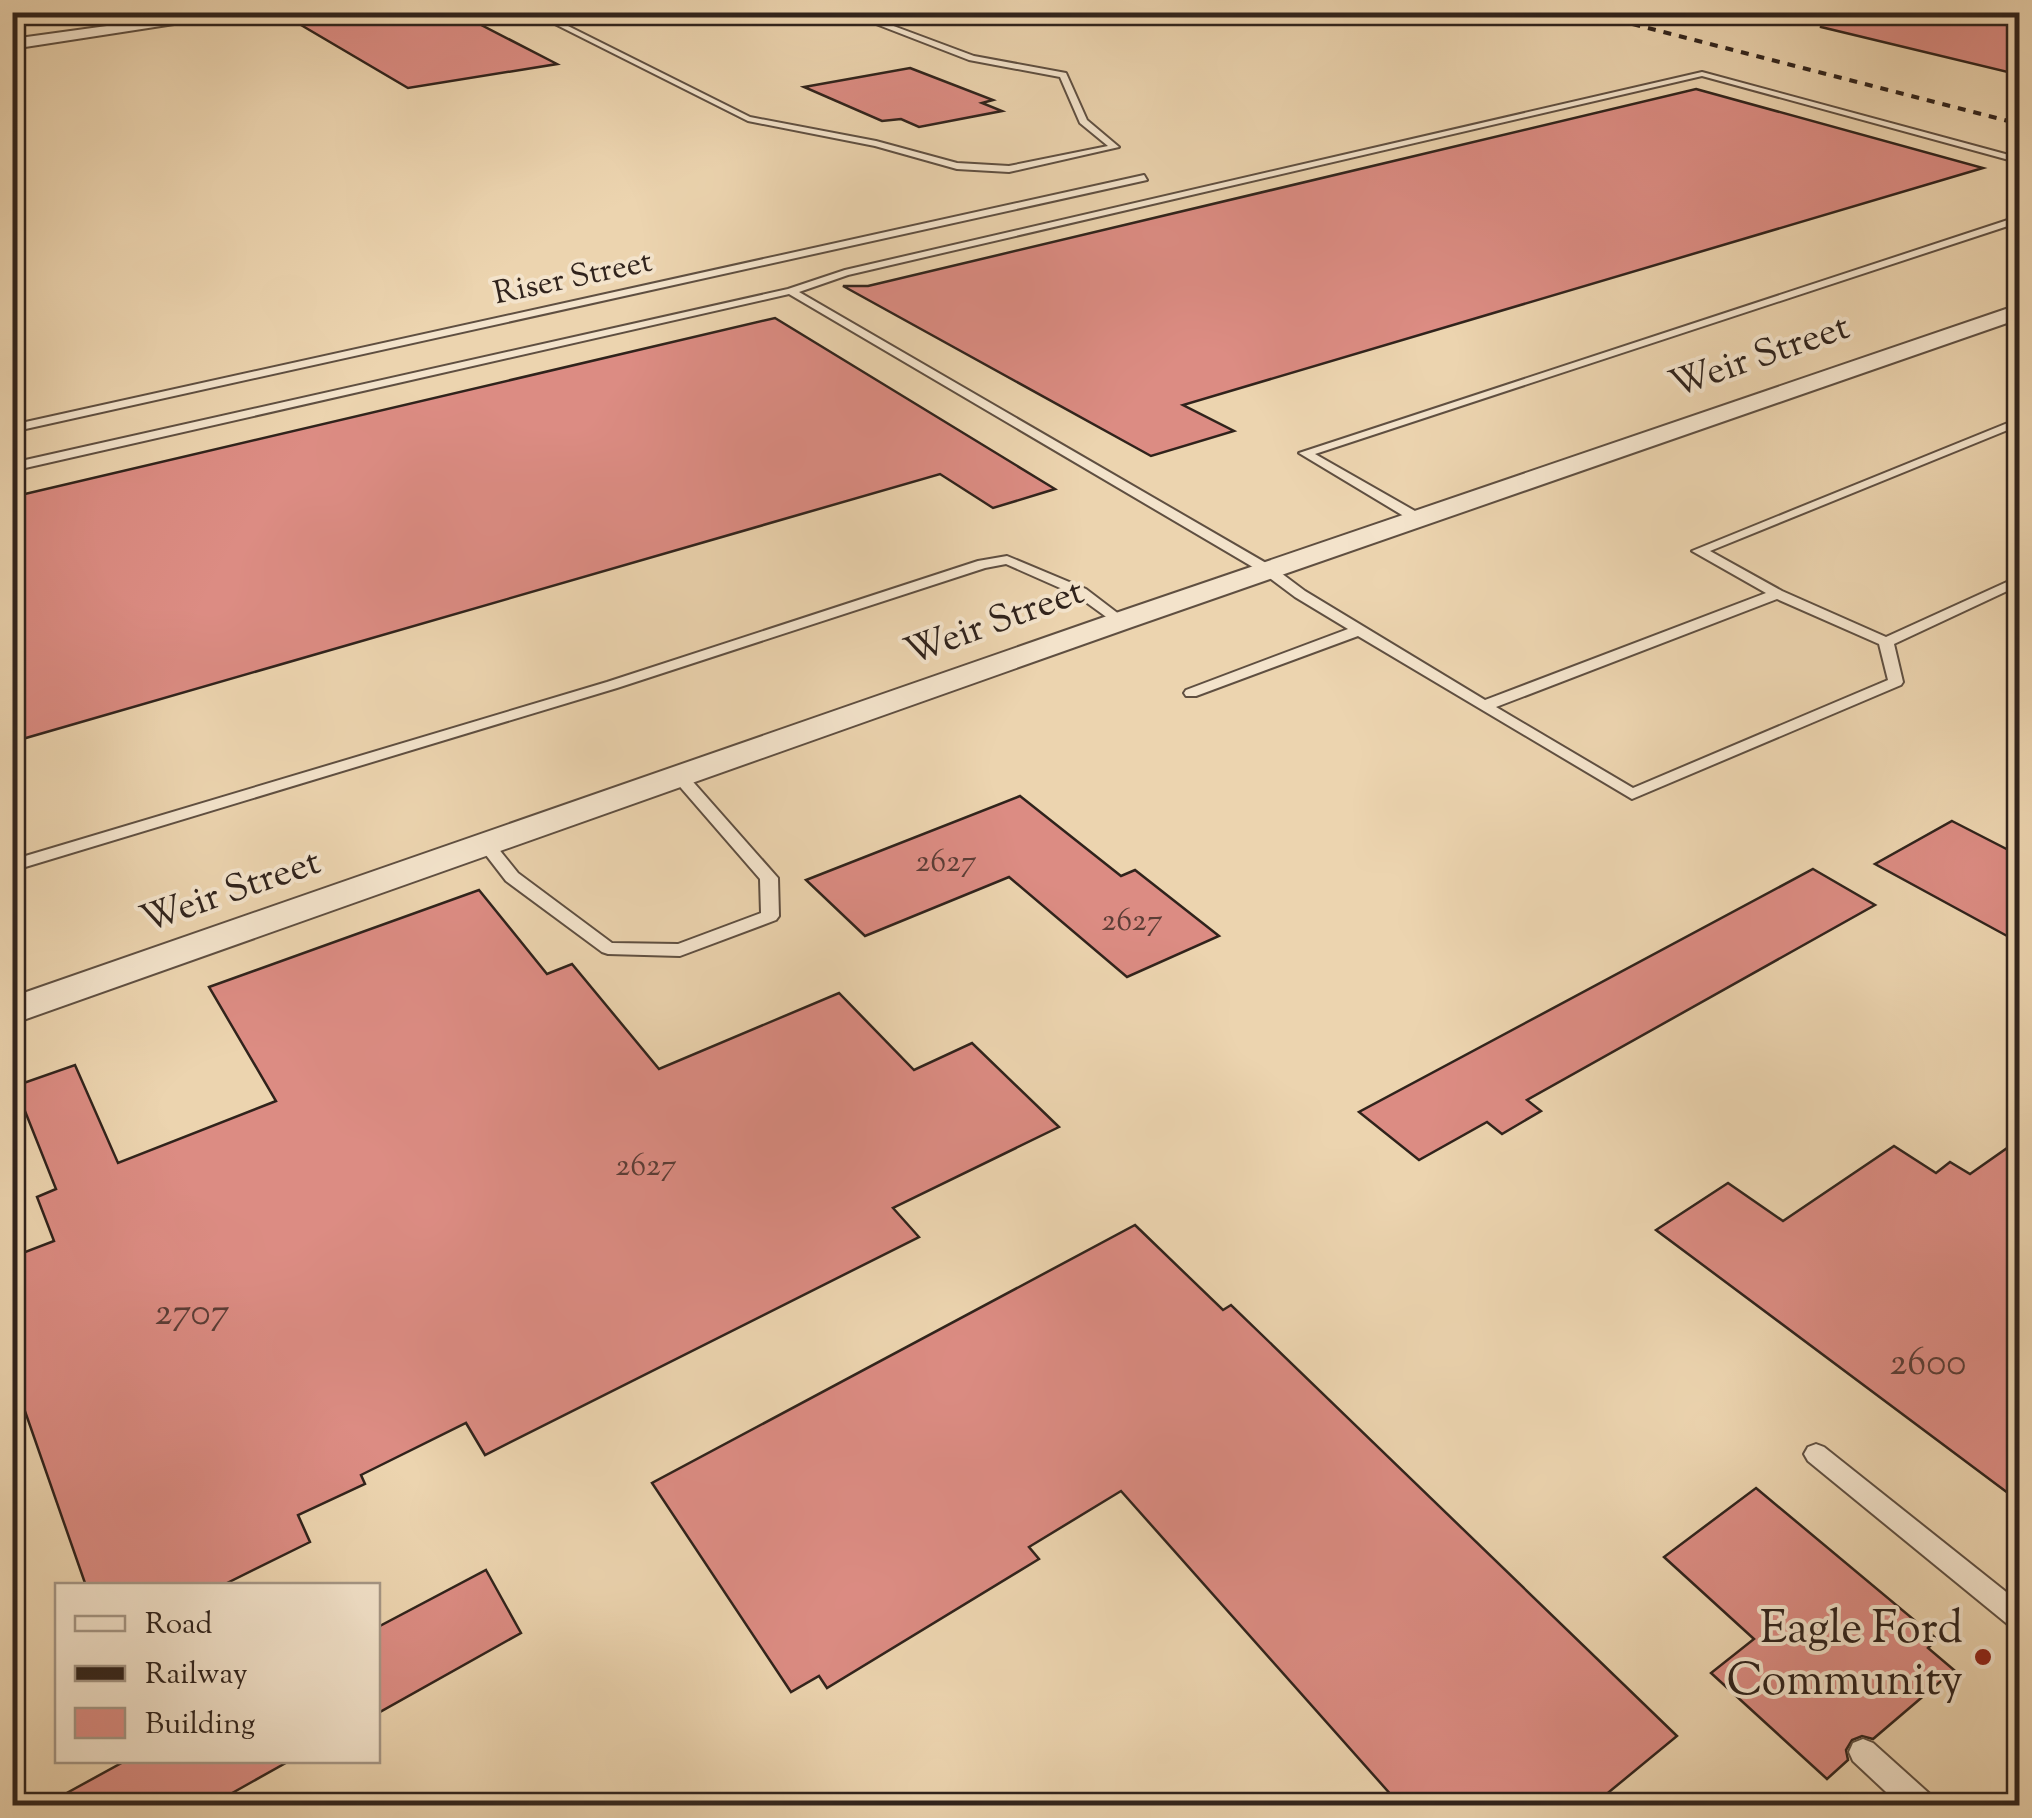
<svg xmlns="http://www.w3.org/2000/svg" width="2032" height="1818" viewBox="0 0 2032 1818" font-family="'Sorts Mill Goudy',serif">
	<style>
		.building { fill: #dc8c83; stroke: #30231c; stroke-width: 2.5 }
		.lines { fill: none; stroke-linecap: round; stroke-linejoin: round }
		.lane-casing { stroke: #5f4f41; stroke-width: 4 }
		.street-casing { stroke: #5f4f41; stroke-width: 4 }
		.lane { fill: #f3e3cb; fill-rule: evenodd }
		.street { fill: #f3e3cb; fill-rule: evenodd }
		.rail { stroke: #30231c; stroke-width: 4; stroke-dasharray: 8 8; stroke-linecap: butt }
		.poi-dot { fill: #8f2418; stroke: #f3e3cb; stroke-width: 4 }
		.labels { text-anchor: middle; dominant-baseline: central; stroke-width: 8; stroke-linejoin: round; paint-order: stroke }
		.far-street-label { font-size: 32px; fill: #30231c; stroke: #f3e3cb }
		.number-label { font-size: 32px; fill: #5b3d36 }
		.street-label { font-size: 38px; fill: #30231c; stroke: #f3e3cb }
		.near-number-label { font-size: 38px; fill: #5b3d36 }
		.near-poi-label { font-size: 45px; fill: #30231c; stroke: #f3e3cb; text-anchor: end }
	</style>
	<rect width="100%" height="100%" fill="#ecd4af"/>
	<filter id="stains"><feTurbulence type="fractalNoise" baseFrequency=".002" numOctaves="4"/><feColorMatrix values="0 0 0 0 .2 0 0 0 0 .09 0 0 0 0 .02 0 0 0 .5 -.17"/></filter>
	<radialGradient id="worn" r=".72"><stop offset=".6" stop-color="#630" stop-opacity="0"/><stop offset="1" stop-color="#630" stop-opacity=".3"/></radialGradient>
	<g class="building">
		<polygon points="386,12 456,12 557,64 408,88 301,25"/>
		<polygon points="1823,12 2020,12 2020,75 1821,27"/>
		<polygon points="910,68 993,100 982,103 1002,111 919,127 901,119 882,121 804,87"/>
		<polygon points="1696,89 1983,168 1183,405 1234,431 1151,456 843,286 868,286"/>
		<polygon points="775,318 1055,489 993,508 940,474 12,742 12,497"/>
		<polygon points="1020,796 1121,876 1135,870 1219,936 1127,977 1009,877 865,936 806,880"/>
		<polygon points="1952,821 2020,856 2020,943 1875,864"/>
		<polygon points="1813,869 1875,905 1527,1100 1541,1111 1502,1134 1487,1122 1419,1160 1359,1112"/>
		<polygon points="479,890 547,974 572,964 659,1069 839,993 914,1070 972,1043 1059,1127 893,1208 919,1237 485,1455 466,1423 361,1475 365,1484 298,1515 310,1542 221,1586 86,1586 12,1374 12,1257 54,1241 37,1197 56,1189 15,1086 75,1065 118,1163 276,1101 209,987"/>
		<polygon points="2020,1139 2020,1502 1656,1230 1728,1183 1783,1221 1894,1146 1936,1173 1950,1162 1970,1174"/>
		<polygon points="1135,1225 1223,1310 1231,1305 1677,1736 1592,1806 1401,1806 1121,1491 1029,1547 1039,1559 827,1688 819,1676 791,1692 652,1483"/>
		<polygon points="1756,1488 1937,1639 1928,1648 1954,1670 1873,1739 1862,1736 1852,1740 1846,1750 1848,1760 1827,1779 1711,1673 1754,1639 1664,1557"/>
		<polygon points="486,1570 521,1633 378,1713 378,1627"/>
		<polygon points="127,1760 291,1760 209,1806 43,1806"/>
	</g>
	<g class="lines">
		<defs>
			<g id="lane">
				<polygon points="531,12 540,12 750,117 876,141 957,163 1009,166 1108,146 1080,123 1060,77 969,60 845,12 856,12 974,56 1066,73 1087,120 1119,147 1009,172 957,169 875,146 748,121"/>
				<path d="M 1702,72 L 2020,158 L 2020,163 L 1702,76 L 848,275 L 799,292 L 1273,567 L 1305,591 L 1485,700 L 1766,593 L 1692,551 L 2020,418 L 2020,425 L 1710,551 L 1782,591 L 1886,637 L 2020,576 L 2020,585 L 1894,644 L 1903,682 L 1901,685 L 1632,799 L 1358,636 L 1196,696 L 1186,696 L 1184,693 L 1186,690 L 1348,629 L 1295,597 L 1263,573 L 789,294 L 12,471 L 12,463 L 788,289 L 845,270 ZM 1777,599 L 1879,644 L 1888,680 L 1633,788 L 1496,707 Z"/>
				<polygon points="1144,175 1147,180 12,432 12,425"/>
				<polygon points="2020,216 2020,222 1315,454 1422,515 1422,521 1412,521 1299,453"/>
				<polygon points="1007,556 1086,589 1128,621 1126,624 1116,624 1076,595 1006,564 985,568 617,688 12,871 12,860 607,682 978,561"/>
				<polygon points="681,773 687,775 778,878 779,916 776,920 680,956 608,954 602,952 506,881 479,846 481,842 493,842 518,873 612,943 678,944 761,913 760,879 675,781 673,778 675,775"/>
				<polygon points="1816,1444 1824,1447 2020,1603 2020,1630 2011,1627 1808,1461 1804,1454 1808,1447"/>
				<polygon points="1863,1739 1873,1743 1932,1796 1936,1806 1901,1806 1853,1761 1849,1752 1853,1743"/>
			</g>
			<g id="street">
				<polygon points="209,12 252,12 12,49 12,39"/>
				<polygon points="2006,309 2020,313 2020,327 2007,323 1132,627 12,1024 12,997 1110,615"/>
			</g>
		</defs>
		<use href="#lane" class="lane-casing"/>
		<use href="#street" class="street-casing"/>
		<use href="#lane" class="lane"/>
		<use href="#street" class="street"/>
		<polyline class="rail" points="1586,12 2020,124"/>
	</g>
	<circle class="poi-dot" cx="1983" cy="1657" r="10"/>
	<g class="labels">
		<g class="far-street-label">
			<text transform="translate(573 279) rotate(-12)">Riser Street</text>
		</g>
		<g class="number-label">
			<text x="946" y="863">2627</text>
			<text x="1132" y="922">2627</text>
			<text x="646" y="1167">2627</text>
		</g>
		<g class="street-label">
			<text transform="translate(1760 358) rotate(-19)">Weir Street</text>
			<text transform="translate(995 624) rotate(-20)">Weir Street</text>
			<text transform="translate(231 893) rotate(-19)">Weir Street</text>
		</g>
		<g class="near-number-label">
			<text x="192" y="1315">2707</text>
			<text x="1928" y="1365">2600</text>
		</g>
		<g class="near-poi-label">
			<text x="1963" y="1631">Eagle Ford<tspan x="1963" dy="52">Community</tspan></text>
		</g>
	</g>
	<rect width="2032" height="1818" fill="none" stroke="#ecd4af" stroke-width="50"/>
	<rect x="15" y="15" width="2002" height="1788" fill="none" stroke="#30231c" stroke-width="5"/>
	<rect x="25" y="25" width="1982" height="1768" fill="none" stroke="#30231c" stroke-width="2.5"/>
	<rect x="55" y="1583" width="325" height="180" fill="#f3e3cb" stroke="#a59685" stroke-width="2.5"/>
	<rect x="75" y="1616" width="50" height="15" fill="#f3e3cb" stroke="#a59685" stroke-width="2.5"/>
	<text x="145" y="1633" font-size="30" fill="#30231c">Road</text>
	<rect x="75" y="1666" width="50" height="15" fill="#30231c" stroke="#a59685" stroke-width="2.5"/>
	<text x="145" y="1683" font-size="30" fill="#30231c">Railway</text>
	<rect x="75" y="1708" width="50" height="30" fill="#dc8c83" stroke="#a59685" stroke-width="2.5"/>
	<text x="145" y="1733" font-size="30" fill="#30231c">Building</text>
	<rect width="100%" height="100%" filter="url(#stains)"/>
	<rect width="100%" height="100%" fill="url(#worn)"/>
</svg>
